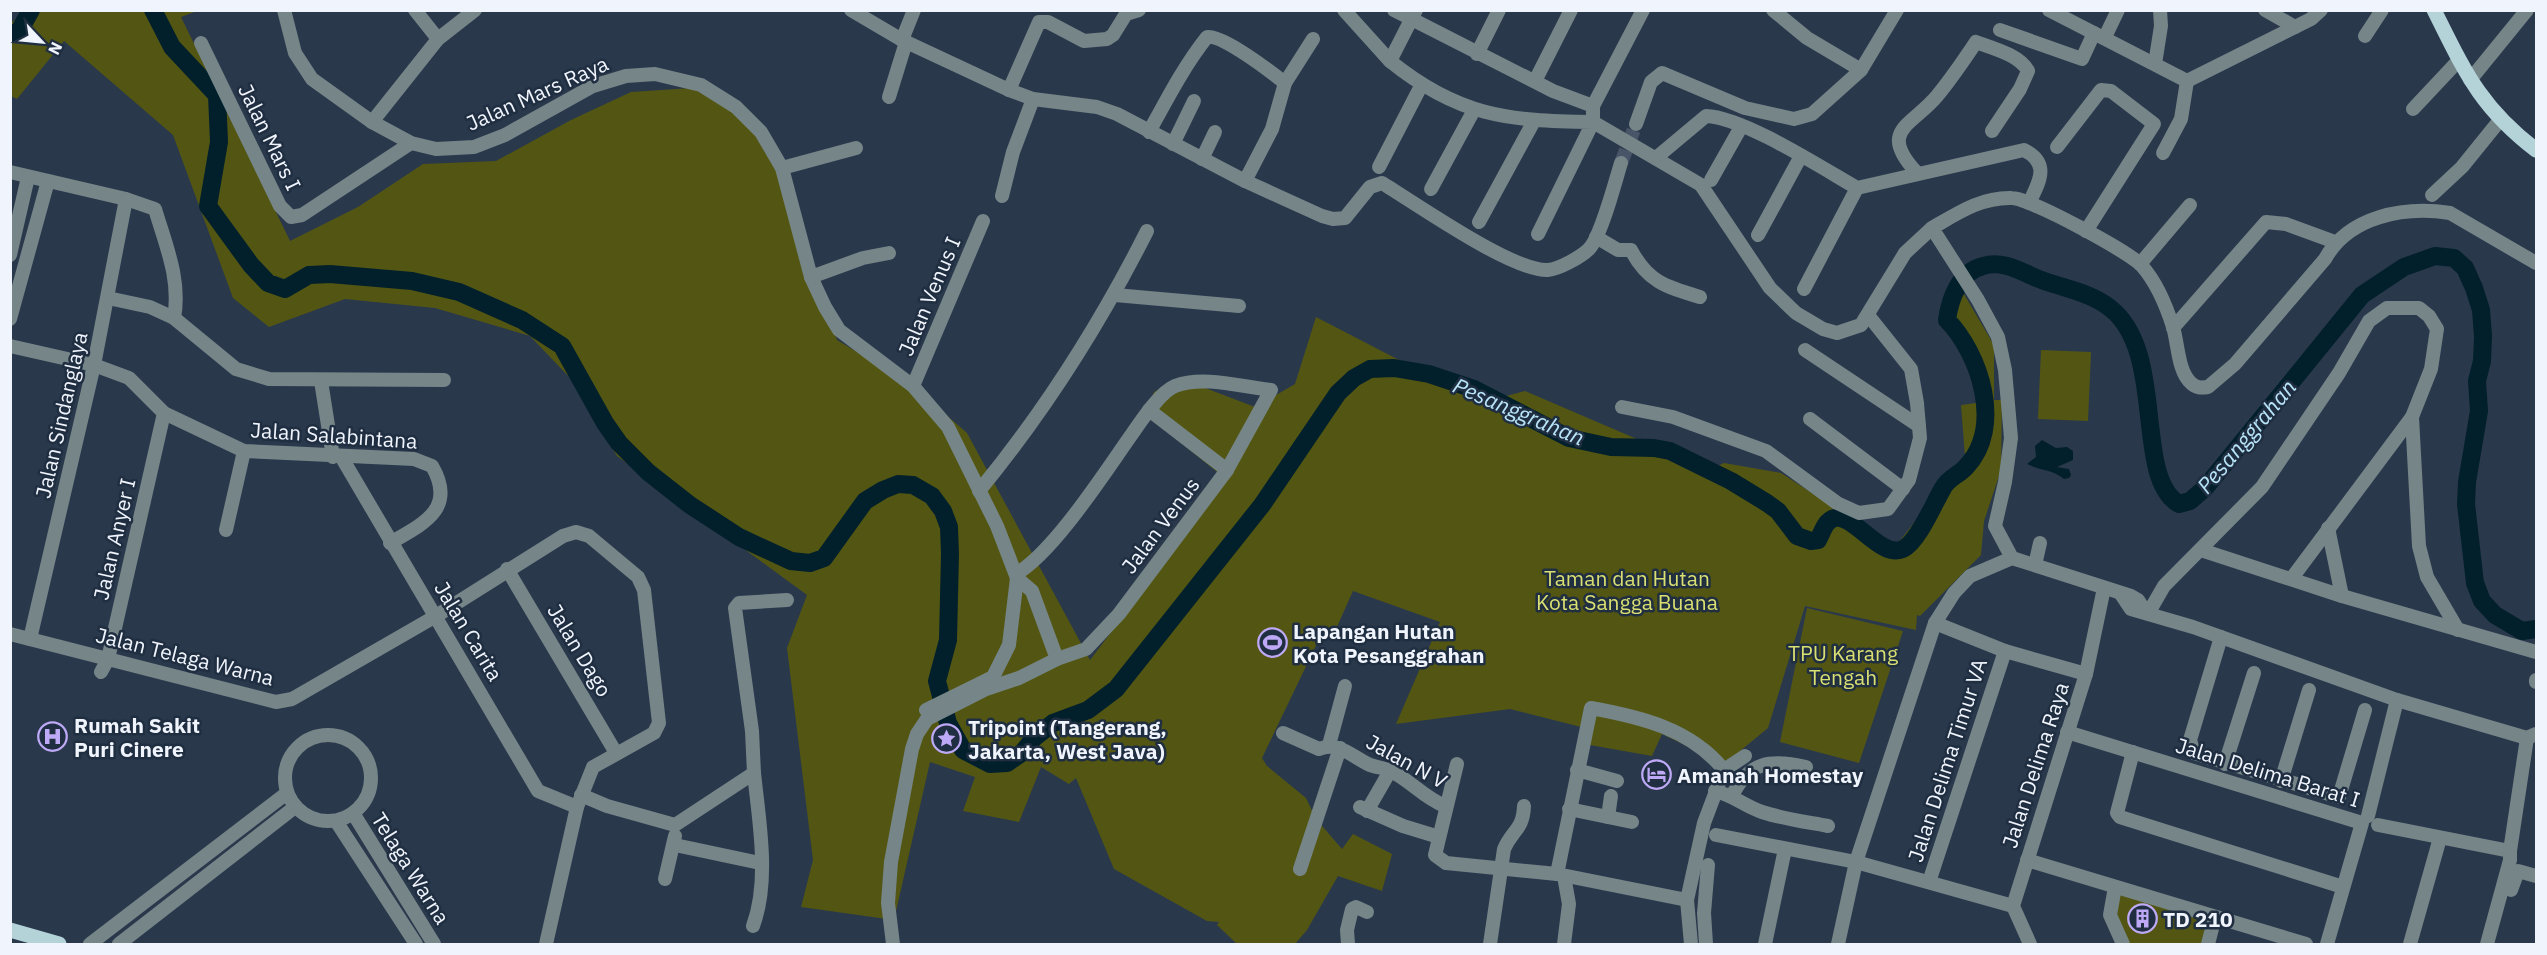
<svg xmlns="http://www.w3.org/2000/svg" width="2547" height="955" viewBox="0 0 2547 955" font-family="'IBM Plex Sans',sans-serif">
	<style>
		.green { fill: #535612 }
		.water { fill: #02202c }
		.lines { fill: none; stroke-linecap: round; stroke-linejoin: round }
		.river { stroke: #02202c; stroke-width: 18 }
		.minor-tunnel { stroke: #485467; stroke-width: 14; stroke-dasharray: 14 7; stroke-linecap: butt }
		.minor { stroke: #768588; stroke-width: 14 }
		.major { stroke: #b4d3d9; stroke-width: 15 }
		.labels { text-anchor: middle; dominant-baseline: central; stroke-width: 5; stroke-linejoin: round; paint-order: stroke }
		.street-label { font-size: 21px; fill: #f0f5fd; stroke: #202e41 }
		.park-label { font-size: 21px; fill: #d9df71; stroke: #202e41 }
		.poi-label { font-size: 21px; font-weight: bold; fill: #f0f5fd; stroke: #202e41; text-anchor: start }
		.water-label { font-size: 22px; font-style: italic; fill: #b9e5f9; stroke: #202e41 }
	</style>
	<rect width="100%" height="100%" fill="#2a384c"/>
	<g class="green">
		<path d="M 21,11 L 197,11 L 181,17 L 290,241 L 358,207 L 423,164 L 496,161 L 571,120 L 631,92 L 692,88 L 737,112 L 774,155 L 837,340 L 912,385 L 967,433 L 1090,660 L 1227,480 L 1145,414 L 1154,392 L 1179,378 L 1255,407 L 1295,384 L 1316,317 L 1426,374 L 1474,389 L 1495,399 L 1525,391 L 1709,470 L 1724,463 L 1781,473 L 1895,547 L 1965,457 L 1961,405 L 1984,402 C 1982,373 1967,341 1947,320 L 1950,301 L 1958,284 L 1994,345 L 1994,400 L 2002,400 L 2001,470 L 1984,521 L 1981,555 L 1920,616 L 1917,615 L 1916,630 L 1805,606 L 1768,728 L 1717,770 L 1699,752 L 1662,734 L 1652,756 L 1590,745 L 1585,728 L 1510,709 L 1396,724 L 1440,622 L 1353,591 L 1332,638 L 1322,633 L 1262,758 L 1267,766 L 1306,798 L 1316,819 L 1342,849 L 1353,834 L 1392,854 L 1382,891 L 1338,876 L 1307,930 L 1295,944 L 1237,944 L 1217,925 L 1219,922 L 1207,921 L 1114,869 L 1076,778 L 1069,784 L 1041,767 L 1019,822 L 963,811 L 975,777 L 930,762 L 894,920 L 801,907 L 813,860 L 787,648 L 807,595 L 617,456 L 572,380 L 530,336 L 435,308 L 345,299 L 269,327 L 233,298 L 173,135 L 64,41 L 17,99 L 11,96 L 10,22 L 14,21 Z"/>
		<polygon points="2041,350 2091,352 2088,421 2038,419"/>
		<polygon points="1807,608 1903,631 1859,763 1780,742"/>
		<polygon points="2119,894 2218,924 2213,944 2127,944 2117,915"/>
	</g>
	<path class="water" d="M 2042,440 L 2056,448 L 2067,447 L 2073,451 L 2073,460 L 2057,467 L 2069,469 L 2071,475 L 2069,478 L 2064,479 C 2052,469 2041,471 2027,464 L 2036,457 L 2035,446 Z"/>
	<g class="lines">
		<g class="river">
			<path d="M 153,10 L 172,47 L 217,95 L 219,142 L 208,206 L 251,265 L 268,283 L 285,289 L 309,275 L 330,274 L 412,281 L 459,292 L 522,320 L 562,346 L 605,423 L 619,443 L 648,472 L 690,505 L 739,537 L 791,561 L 810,563 L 824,558 L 865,501 L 883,490 L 898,484 L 913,485 L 932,496 L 943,511 L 949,527 L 950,554 L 948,640 L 937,681 L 948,723 L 963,750 L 990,764 L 1007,763 L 1023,752 L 1034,738 L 1053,723 L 1088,710 L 1116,689 L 1262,505 L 1338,393 L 1354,378 L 1370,369 L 1394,368 L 1429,374 L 1474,389 L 1569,438 L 1611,447 L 1654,448 L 1670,451 L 1731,481 L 1767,503 L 1778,511 L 1797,536 L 1811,541 L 1818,540 C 1821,535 1823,528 1827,523 C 1847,500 1878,561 1903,549 C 1918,542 1934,503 1943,488 C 1948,478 1959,475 1966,467 C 2004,427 1980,354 1947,320 C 1950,299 1959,272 1983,266 C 2006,259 2025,275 2047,282 C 2068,289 2093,294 2110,308 C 2167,352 2133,477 2179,504 L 2190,501 L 2205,488 L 2362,295 L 2404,267 L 2435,256 L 2454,258 L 2465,268 L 2474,288 L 2481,310 L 2483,336 L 2482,361 L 2477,381 L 2479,411 L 2467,482 L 2466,504 L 2475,583 L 2482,601 L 2495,615 L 2522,631 L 2536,629"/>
			<polyline points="10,33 18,33 31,10"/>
		</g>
		<polyline class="minor-tunnel" points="1621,163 1636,124"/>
		<g class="minor">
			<polyline points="284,10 295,53 312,79 372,122 411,143 436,149 474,147 505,135 593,86 626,76 655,74 701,85 736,107 761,132 782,168 811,277 825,307 839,330 913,386 948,427 997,526 1017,578 1032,591 1057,659"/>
			<polyline points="415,10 438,39"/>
			<path d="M 851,10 L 902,40 L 1009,90 L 1033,99 L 1097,107 L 1117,114 L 1245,181 L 1322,216 L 1333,219 L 1345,218 L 1370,187 L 1382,183 C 1415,203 1513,272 1548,270 C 1559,269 1581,257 1589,249 C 1601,237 1615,182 1621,163"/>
			<polyline points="1344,10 1390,61"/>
			<polyline points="1394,10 1553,91 1593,106"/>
			<path d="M 1416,10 L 1390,61 C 1458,116 1507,121 1593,122 L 1538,234"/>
			<polyline points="1643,10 1593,106 1593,122 1701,185 1770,288 1796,313 1823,329 1837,333 1861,325 1905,253 1932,228"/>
			<polyline points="1773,10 1807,38 1861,70"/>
			<polyline points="2049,10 2187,81"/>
			<polyline points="2265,10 2295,27"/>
			<polyline points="2000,30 2082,59 2094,33"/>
			<polyline points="2365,36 2382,10"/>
			<polyline points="2105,37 2118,10"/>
			<polyline points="902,40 914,10"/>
			<polyline points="201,43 280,206 291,217 302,215 411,143"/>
			<polyline points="1477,54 1499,10"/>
			<polyline points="2155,64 2161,26 2160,10"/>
			<polyline points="2470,80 2527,10"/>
			<polyline points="1535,81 1571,10"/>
			<polyline points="2187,81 2311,19 2321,10"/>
			<polyline points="1009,90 1039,22 1048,22 1084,41 1107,39 1113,35 1126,14 1139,10"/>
			<polyline points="889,97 906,42"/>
			<polyline points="2413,109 2459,60"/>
			<polyline points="372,122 438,39 475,10"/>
			<polyline points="1636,124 1651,82 1662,73 1745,108 1794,119 1812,114 1861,70 1897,10"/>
			<path d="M 1149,132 C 1167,99 1184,66 1207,37 C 1222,34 1271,72 1285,83"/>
			<polyline points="1173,144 1194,101"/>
			<polyline points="2057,147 2101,90 2111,91 2154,124 2086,231"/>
			<polyline points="2163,153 2181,119 2187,81"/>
			<path d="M 1657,157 L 1706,116 C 1743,117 1822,168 1857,188 L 2024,150 C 2050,163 2040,181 2029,203"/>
			<polyline points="1202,159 1215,132"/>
			<polyline points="1379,167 1421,86"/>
			<polyline points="782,168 856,148"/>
			<path d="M 10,172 L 126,199 L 155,209 C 166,246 181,280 174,318"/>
			<path d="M 1917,173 C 1877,130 1912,126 1937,96 C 1951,79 1964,60 1976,42 C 1992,48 2020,55 2028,71 L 2020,89 L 1992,131"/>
			<polyline points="1711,180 1741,127"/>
			<polyline points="1245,181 1272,129 1285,83 1313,39"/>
			<polyline points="1431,189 1474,110"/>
			<polyline points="2432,195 2462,167 2500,120"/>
			<polyline points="1002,196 1013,152 1033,99"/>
			<polyline points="1479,222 1534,121"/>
			<polyline points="1758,235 1801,156"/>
			<path d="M 1596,237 L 1618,250 L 1631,250 C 1648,282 1666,287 1700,297"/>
			<polyline points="10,255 28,177"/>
			<polyline points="2140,264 2190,205"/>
			<polyline points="811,277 863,258 889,253"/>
			<polyline points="1804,289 1857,188"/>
			<polyline points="1115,295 1239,306"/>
			<polyline points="108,298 150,307 174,318 236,369 269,379 444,380"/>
			<polyline points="10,319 48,181"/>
			<polyline points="2173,328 2266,222 2286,224 2335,242"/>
			<path d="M 10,346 L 94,365 L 129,378 L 164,413 L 244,451 L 414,459 L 432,466 C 457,509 423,524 390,543"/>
			<polyline points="1805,350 1919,426"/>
			<polyline points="321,381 333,457"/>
			<polyline points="913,386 983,221"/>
			<polyline points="1622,407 1673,417 1766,451 1837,503 1859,513 1888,509 1909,480 1920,438 1917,403 1911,369 1868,315"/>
			<polyline points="1149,410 1227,470"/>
			<polyline points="2412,417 2419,546 2427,577 2458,630"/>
			<polyline points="1810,419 1903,489"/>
			<polyline points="342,458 538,791 577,807"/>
			<path d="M 979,491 C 1044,412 1101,322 1147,231"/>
			<polyline points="2328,528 2342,596"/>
			<polyline points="226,530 244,451"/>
			<polyline points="2201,550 2342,596 2536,652"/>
			<path d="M 2012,558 L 1995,526 L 2005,482 L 2011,438 L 2005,370 L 1998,337 L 1978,300 L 1932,228 C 1958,213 1981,197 2012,198 C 2029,198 2130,252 2142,266 C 2157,283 2166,305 2173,327 C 2178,343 2178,372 2191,383 C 2196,388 2201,388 2208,387 L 2235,364 L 2325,259 C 2349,216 2404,206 2450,213 L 2536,263"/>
			<polyline points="2035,565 2040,543"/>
			<polyline points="507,569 616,753"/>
			<polyline points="2121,594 2131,609 2193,627 2397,700 2527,738 2536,734"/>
			<polyline points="2149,612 2164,586 2262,487 2339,373 2369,321 2387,308 2419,308 2429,316 2437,329 2431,369 2412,417 2292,578"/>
			<polyline points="1935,623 2005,651 2086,674"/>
			<polyline points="10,634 276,702 292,699 436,616 563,536 576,532 589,536 638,577 644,590 659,723 654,733 593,767 577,807 546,944"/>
			<polyline points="2221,637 2190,740 2194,753 2339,797 2365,710"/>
			<polyline points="30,639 94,365 126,199"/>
			<polyline points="101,672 108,659 164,413"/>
			<polyline points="2536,680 2536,682"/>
			<polyline points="926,710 993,677 1009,645 1017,578"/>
			<polyline points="2067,732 2362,823 2327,944"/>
			<path d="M 1283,733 L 1319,749 C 1339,741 1352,757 1370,765 C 1376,767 1383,768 1389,770 C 1409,779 1424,798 1445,806"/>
			<circle cx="328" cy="778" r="43"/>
			<polyline points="1329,745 1345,686"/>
			<polyline points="2133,752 2117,813 2120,817 2343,887"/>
			<polyline points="1457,764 1436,851 1435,855 1446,863 1557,874 1687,900"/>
			<polyline points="2225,764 2254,673"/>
			<polyline points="1577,770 1617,781"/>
			<polyline points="2281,781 2309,690"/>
			<path d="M 1715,791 C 1733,795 1744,806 1762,812 C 1784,819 1807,822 1828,826"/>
			<polyline points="581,795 607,806 675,825 754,773 752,731 735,608 739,603 787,600"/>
			<path d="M 1732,796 C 1749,761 1771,759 1806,767"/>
			<polyline points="1360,807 1403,826 1439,837"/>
			<polyline points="1569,809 1632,822"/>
			<polyline points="1367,811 1390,771"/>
			<polyline points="353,813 434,944"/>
			<polyline points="2368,816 2397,700"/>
			<polyline points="1608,817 1611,796"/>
			<polyline points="336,821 416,944"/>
			<polyline points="2378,825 2510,851 2510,860 2487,944"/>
			<polyline points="1716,835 1856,862 2013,906"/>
			<polyline points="675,845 760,863"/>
			<polyline points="2510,851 2527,738"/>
			<polyline points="2027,860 2306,944"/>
			<polyline points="1300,869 1340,748"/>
			<path d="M 1557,874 L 1591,708 C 1641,717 1691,729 1724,770"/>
			<polyline points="665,879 675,836"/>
			<polyline points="1929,882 2005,651"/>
			<polyline points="2115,887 2110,915 2123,944"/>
			<polyline points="2511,890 2518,871 2536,876"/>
			<path d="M 753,926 C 770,880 759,821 754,773"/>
			<polyline points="90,944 287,793"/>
			<polyline points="119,944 295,807"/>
			<path d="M 893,944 L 888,903 L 891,862 L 912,749 L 917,734 L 927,719 L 986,689 L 1019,678 L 1057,659 L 1086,649 L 1119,614 L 1227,470 L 1271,390 C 1242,387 1203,375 1175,386 C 1160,392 1141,421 1132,434 C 1105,472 1054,552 1016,574"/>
			<polyline points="1348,944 1347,930 1352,909 1356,907 1367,912"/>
			<path d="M 1490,944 L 1504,849 C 1513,829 1523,830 1524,806"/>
			<polyline points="1564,944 1569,904 1564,876"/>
			<polyline points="1691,944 1687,900 1704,823 1724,770 1745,756"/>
			<polyline points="1706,944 1704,913 1708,865"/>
			<polyline points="1765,944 1785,849"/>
			<polyline points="1838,944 1856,862 1935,623 1954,593 1970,576 2012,558 2131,596 2138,600 2145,611"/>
			<polyline points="2030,944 2013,906 2086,674 2104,588"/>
			<polyline points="2208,944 2215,917"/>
			<polyline points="2410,944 2440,838"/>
		</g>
		<g class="major">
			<path d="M 2434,10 C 2465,72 2480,107 2536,150"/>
			<polyline points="10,930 59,944"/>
		</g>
	</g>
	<defs>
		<symbol id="stadium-ring" viewBox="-11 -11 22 22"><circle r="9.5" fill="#202e41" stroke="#bda9f5" stroke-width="1.5"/><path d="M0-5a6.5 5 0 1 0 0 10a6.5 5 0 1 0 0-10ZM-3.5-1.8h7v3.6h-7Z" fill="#bda9f5"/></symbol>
		<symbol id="hospital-ring" viewBox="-11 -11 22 22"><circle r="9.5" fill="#202e41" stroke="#bda9f5" stroke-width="1.5"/><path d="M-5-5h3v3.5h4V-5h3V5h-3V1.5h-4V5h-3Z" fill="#bda9f5"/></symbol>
		<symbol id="sight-ring" viewBox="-11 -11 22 22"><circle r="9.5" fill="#202e41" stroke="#bda9f5" stroke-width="1.5"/><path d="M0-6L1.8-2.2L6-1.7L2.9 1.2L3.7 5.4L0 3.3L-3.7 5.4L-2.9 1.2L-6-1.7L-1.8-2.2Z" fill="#bda9f5"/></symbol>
		<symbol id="hotel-ring" viewBox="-11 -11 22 22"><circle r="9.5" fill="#202e41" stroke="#bda9f5" stroke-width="1.5"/><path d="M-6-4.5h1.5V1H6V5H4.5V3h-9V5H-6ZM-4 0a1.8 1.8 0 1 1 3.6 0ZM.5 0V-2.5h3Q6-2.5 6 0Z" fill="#bda9f5"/></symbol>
		<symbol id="building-ring" viewBox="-11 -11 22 22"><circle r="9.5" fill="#202e41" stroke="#bda9f5" stroke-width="1.5"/><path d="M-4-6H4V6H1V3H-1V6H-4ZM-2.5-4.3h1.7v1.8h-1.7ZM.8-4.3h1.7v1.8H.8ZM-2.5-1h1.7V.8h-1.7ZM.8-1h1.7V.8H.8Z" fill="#bda9f5"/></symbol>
	</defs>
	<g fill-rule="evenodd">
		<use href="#stadium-ring" x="1256" y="626" width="33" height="33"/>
		<use href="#hospital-ring" x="36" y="720" width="33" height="33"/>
		<use href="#sight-ring" x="930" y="722" width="33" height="33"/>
		<use href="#hotel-ring" x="1640" y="758" width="33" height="33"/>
		<use href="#building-ring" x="2126" y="902" width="33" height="33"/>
	</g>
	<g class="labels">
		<g class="street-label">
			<text transform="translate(537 93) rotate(-24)">Jalan Mars Raya</text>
			<text transform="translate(270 137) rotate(64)">Jalan Mars I</text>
			<text transform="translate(929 296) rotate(-67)">Jalan Venus I</text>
			<text transform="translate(61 415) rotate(-77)">Jalan Sindanglaya</text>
			<text transform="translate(334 435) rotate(4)">Jalan Salabintana</text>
			<text transform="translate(1160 525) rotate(-53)">Jalan Venus</text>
			<text transform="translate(114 539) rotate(-77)">Jalan Anyer I</text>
			<text transform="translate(469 631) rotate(59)">Jalan Carita</text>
			<text transform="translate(580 650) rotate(59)">Jalan Dago</text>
			<text transform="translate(185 656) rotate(14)">Jalan Telaga Warna</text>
			<text transform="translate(1947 760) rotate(-72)">Jalan Delima Timur VA</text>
			<text transform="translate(1407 761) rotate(29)">Jalan N V</text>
			<text transform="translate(2035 765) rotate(-72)">Jalan Delima Raya</text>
			<text transform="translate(2268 772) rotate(17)">Jalan Delima Barat I</text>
			<text transform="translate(411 868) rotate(58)">Telaga Warna</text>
		</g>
		<g class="park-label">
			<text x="1627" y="578">Taman dan Hutan<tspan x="1627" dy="24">Kota Sangga Buana</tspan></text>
			<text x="1843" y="653">TPU Karang<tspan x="1843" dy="24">Tengah</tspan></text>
		</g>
		<g class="poi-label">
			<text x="1293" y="631">Lapangan Hutan<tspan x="1293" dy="24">Kota Pesanggrahan</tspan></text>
			<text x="74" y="725">Rumah Sakit<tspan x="74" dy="24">Puri Cinere</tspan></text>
			<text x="968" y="727">Tripoint (Tangerang,<tspan x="968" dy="24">Jakarta, West Java)</tspan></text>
			<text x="1677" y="775">Amanah Homestay</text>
			<text x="2163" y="919">TD 210</text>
		</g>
		<g class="water-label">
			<text transform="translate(1519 411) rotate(23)">Pesanggrahan</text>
			<text transform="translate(2246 436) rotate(-50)">Pesanggrahan</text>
		</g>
	</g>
	<rect width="2547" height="955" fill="none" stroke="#f0f5fd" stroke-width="24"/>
	<g transform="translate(42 42) rotate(116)" stroke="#202e41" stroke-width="4.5" paint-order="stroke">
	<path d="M0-4.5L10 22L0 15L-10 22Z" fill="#f0f5fd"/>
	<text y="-9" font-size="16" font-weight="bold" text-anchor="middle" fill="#f0f5fd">N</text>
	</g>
</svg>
